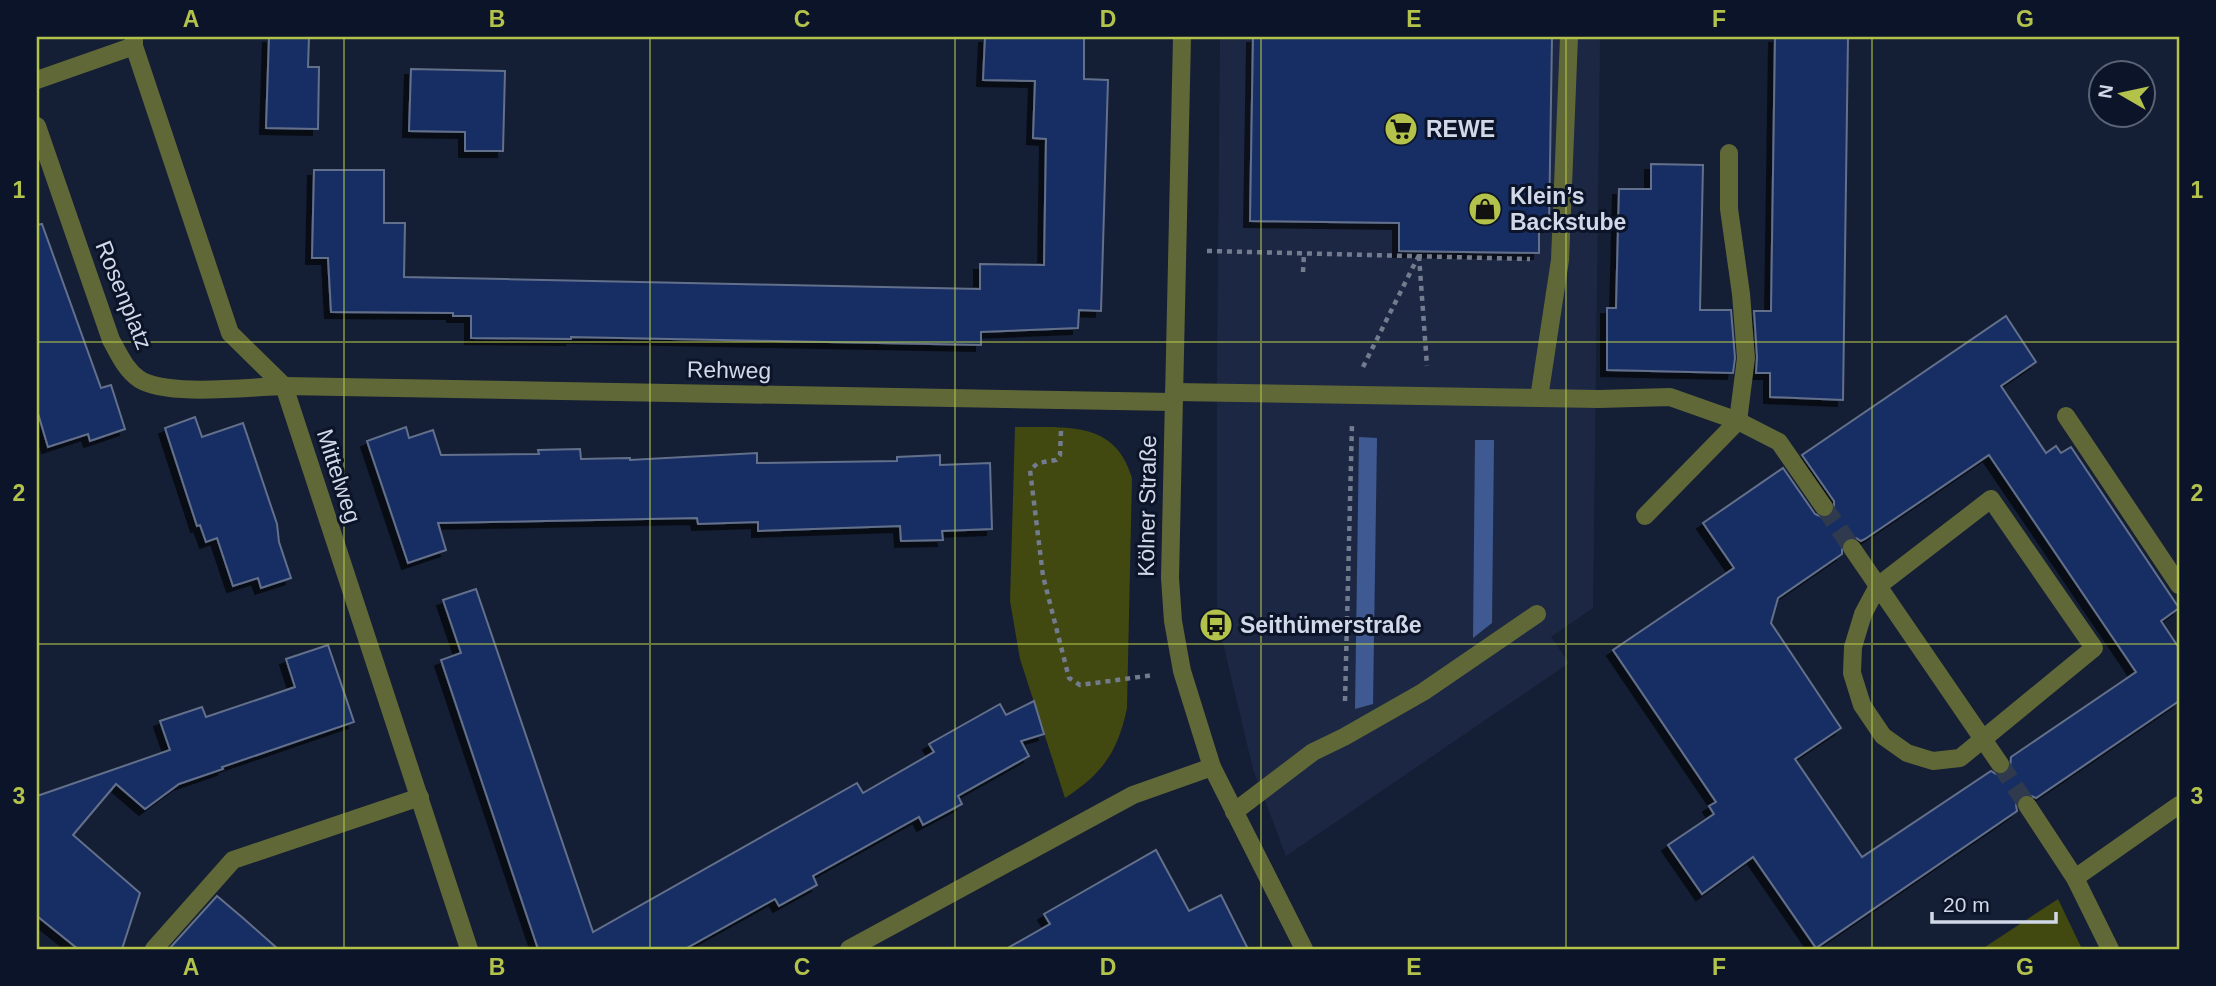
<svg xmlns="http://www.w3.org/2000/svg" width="2216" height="986" viewBox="0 0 2216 986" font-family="Arial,sans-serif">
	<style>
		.built { fill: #1c2843 }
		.green { fill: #414810 }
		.water { fill: #3f5992 }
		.building { fill: #182d63; stroke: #63708b; stroke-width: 2; fill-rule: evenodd; filter: url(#shadow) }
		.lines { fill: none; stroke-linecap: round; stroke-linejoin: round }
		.minor-tunnel { stroke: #303a4f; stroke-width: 18; stroke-dasharray: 18 9; stroke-linecap: butt }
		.path { stroke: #737b8e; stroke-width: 4.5; stroke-dasharray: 5 5; stroke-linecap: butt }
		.minor { stroke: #616837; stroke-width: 18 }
		.grid { fill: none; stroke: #b3c24b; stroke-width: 2; stroke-opacity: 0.55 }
		.labels { text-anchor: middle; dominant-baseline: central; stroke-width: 6; stroke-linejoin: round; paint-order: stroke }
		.poi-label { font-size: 23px; font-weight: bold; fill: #d1d8e7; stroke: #0b1429; text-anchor: start }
		.street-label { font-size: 23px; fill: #d1d8e7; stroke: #0b1429 }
		.neatline { fill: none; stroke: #b3c24b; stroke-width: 2.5 }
		.grid-label { font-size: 23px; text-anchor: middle; font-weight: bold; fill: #b3c24b }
	</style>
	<defs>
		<filter id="shadow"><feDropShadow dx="-6" dy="6" stdDeviation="0" flood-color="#0009"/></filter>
	</defs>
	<rect width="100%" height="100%" fill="#141e34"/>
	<polygon class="built" points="1220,37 1600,37 1593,608 1551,637 1569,663 1286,856 1253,769 1217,618 1217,376"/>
	<g class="green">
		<path d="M 1015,427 C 1064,428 1115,419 1132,478 L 1127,708 C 1118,752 1102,774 1065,798 L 1020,659 L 1010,601 Z"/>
		<polygon points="2058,899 2082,949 1982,949"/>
	</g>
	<g class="water">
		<polygon points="1359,437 1377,438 1373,704 1355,709"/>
		<polygon points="1475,440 1494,440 1492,623 1473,638"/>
	</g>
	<g class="building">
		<polygon points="269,37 309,37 308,67 319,67 318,129 266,128"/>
		<polygon points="985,37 1084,37 1084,79 1108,80 1101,311 1079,310 1078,328 981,332 981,345 571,337 571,339 471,338 471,316 453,316 453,313 331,312 328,258 312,258 314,170 384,170 384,223 405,223 404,277 980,289 980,264 1044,265 1046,139 1033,138 1035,81 983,80"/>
		<polygon points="1253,37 1552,37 1549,226 1539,226 1539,253 1399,251 1399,223 1250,221"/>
		<polygon points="1775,37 1848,37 1843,400 1770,397 1770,373 1756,373 1757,357 1754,311 1771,311"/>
		<polygon points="411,69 505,71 503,151 465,151 465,132 409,131"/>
		<polygon points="1651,164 1703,165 1700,310 1731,310 1735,358 1733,373 1607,370 1607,308 1616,308 1619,189 1651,189"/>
		<polygon points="42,224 101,388 111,385 125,429 90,441 88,434 48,447 37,410 37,225"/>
		<path d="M 2006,316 L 2036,362 L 2001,386 L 2046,453 L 2056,446 L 2061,453 L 2071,447 L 2179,608 L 2161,621 L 2179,648 L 2179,701 L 2036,798 L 2027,794 L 2020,796 L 2016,805 L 2017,811 L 1816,948 L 1753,857 L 1702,894 L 1668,845 L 1714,814 L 1709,806 L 1716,802 L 1613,650 L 1734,568 L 1703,523 L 1783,468 L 1815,514 L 1824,518 L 1831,516 L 1834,511 L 1834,501 L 1802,455 ZM 1989,455 L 2136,672 L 2011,757 L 2010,768 L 2006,774 L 1996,774 L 1991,771 L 1862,857 L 1795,759 L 1841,728 L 1771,623 L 1778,598 L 1842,554 L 1842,544 L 1846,538 L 1856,538 L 1861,541 L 1865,539 Z"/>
		<polygon points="195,417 202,437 243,423 277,524 279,542 291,578 261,588 258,578 233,586 217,538 206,542 200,525 197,526 165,428"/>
		<polygon points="406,427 409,438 433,430 441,455 539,454 538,450 580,449 581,459 630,458 630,460 757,453 757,463 897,461 897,457 940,455 940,465 990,463 992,529 942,531 943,540 901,541 900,526 758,531 758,522 698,524 697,518 438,523 446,550 408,563 367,441"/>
		<polygon points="476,589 593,932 857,783 863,793 934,752 929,744 1000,704 1006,715 1034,701 1044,734 1021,741 1029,756 958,796 962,804 923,825 919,817 813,876 817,885 779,906 775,899 685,949 538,949 441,660 461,653 443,600"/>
		<polygon points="328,645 354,722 222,767 223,769 179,784 145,809 116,784 73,835 140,893 122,949 78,949 37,916 37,796 170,750 160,721 202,707 206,717 295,687 286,659"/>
		<polygon points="1156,850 1189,911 1221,895 1248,949 1006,949 1050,924 1044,914"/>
		<polygon points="217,896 243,918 278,949 169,949"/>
	</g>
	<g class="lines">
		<g class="minor-tunnel">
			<polyline points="1824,507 1852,548"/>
			<polyline points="2000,764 2027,805"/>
		</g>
		<g class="path">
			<polyline points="1207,251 1530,259"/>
			<polyline points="1419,256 1427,366"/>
			<polyline points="1303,272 1304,253"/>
			<polyline points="1363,367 1419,255"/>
			<polyline points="1061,431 1060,455 1056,460 1038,463 1030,470 1043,576 1069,678 1080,685 1154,675"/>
			<polyline points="1345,701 1352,423"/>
		</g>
		<g class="minor">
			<polyline points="134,37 134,46 230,333 284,386 469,949"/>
			<polyline points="1182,37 1170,578 1173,621 1182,671 1212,767 1304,949"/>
			<polyline points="37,80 134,46"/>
			<path d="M 37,126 L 111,340 C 119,354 125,369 139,379 C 166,397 249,387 284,386 L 1173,402"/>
			<polyline points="1174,392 1599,399 1670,397 1738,421 1779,442 1824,507"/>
			<polyline points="1539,398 1560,260 1569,37"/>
			<polyline points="2066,416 2179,585"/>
			<polygon points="1991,499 2094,648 1960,758 1933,761 1907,753 1883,736 1862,705 1852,673 1853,647 1863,614 1878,586"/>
			<polyline points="1645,516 1738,421 1746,358 1741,294 1729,209 1729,153"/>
			<polyline points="1852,548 2000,764"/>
			<polyline points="2027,805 2075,878 2110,949"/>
			<polyline points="1234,812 1313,752 1344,737 1423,692 1537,614"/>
			<polyline points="2075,878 2179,805"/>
			<polyline points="154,949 233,860 420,797"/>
			<polyline points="849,949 1133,795 1212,767"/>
		</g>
	</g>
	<path class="grid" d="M 344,37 L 344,949M 650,37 L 650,949M 955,37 L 955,949M 1261,37 L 1261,949M 1566,37 L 1566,949M 1872,37 L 1872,949M 37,342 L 2179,342M 37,644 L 2179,644"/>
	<defs>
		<symbol id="supermarket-disc" viewBox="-11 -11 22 22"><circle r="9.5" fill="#b3c24b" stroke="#0b1429"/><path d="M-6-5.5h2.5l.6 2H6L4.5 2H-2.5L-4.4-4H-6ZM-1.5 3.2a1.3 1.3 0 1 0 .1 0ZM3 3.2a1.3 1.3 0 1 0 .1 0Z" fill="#111"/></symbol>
		<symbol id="shop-disc" viewBox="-11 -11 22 22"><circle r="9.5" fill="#b3c24b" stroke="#0b1429"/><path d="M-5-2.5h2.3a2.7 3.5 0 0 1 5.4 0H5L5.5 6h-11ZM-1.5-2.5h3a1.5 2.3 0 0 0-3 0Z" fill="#111"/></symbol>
		<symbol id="bus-disc" viewBox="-11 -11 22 22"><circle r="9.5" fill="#b3c24b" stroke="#0b1429"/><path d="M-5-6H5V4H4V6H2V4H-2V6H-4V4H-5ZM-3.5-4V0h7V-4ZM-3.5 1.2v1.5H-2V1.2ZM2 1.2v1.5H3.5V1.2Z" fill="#111"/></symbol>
	</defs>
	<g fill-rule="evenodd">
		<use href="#supermarket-disc" x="1382" y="110" width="38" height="38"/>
		<use href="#shop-disc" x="1466" y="190" width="38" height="38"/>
		<use href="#bus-disc" x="1197" y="606" width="38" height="38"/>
	</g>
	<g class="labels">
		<g class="poi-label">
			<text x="1426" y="129">REWE</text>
			<text x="1510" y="196">Klein’s<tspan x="1510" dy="26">Backstube</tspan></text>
			<text x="1240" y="625">Seithümerstraße</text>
		</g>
		<g class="street-label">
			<text transform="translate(124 295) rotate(68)">Rosenplatz</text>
			<text transform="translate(729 370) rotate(1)">Rehweg</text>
			<text transform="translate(339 476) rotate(72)">Mittelweg</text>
			<text transform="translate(1147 506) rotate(-89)">Kölner Straße</text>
		</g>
	</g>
	<rect width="2216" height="986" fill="none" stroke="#0b1429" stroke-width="77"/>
	<g transform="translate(2122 94) rotate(279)"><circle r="33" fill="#0b1429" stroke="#5a6275" stroke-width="2"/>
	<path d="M0-5L12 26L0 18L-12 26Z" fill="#b3c24b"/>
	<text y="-10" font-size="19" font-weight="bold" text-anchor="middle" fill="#d1d8e7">N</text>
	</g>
	<path d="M1932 912v10h124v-10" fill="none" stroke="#d1d8e7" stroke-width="3.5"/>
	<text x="1943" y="912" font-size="21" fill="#d1d8e7" stroke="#0b1429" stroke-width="5" paint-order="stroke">20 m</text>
	<rect x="38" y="38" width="2140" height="910" class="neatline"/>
	<g class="grid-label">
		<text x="191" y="27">A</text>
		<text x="497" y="27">B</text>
		<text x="802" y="27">C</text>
		<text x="1108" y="27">D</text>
		<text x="1414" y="27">E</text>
		<text x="1719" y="27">F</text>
		<text x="2025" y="27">G</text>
		<text x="19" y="198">1</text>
		<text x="2197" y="198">1</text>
		<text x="19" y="501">2</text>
		<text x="2197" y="501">2</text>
		<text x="19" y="804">3</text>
		<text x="2197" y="804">3</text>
		<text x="191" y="975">A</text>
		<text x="497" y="975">B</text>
		<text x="802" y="975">C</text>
		<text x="1108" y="975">D</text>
		<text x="1414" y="975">E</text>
		<text x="1719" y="975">F</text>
		<text x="2025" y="975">G</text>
	</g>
</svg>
